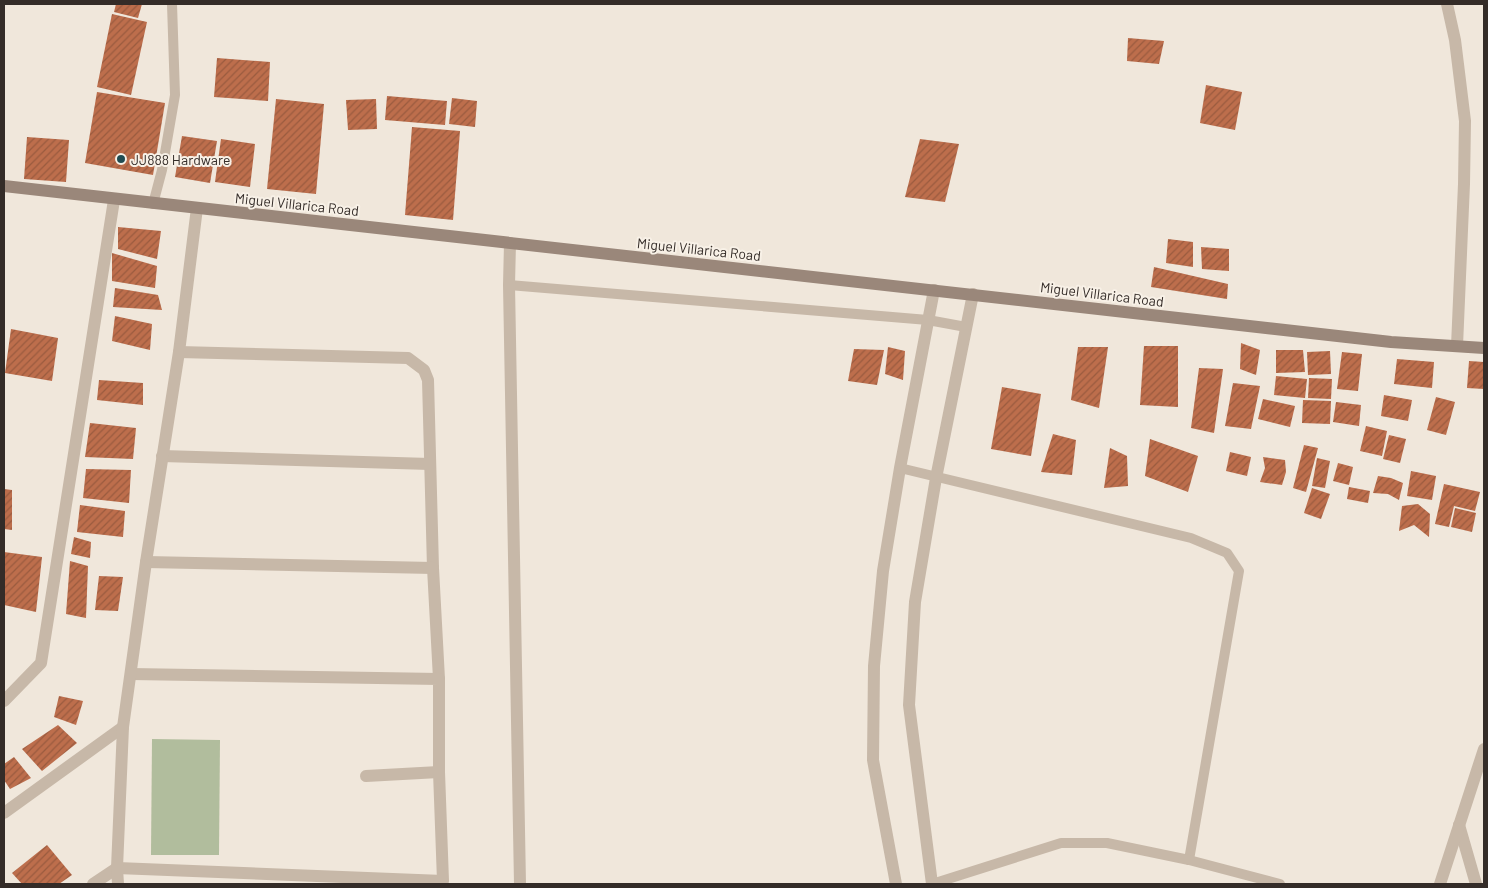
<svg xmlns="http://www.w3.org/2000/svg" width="1488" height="888" viewBox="0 0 1488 888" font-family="Barlow,sans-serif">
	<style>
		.pitch { fill: #b1bd9d }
		.building { fill: url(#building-hatch) }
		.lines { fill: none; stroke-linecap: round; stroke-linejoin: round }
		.lane { stroke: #c7b8a8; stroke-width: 10 }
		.street { stroke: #c7b8a8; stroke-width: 12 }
		.secondary { stroke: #9a877a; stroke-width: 12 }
		.poi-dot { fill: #214c52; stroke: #f8f1e7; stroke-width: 2 }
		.labels { text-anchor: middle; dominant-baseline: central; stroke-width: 4; stroke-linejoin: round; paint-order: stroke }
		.poi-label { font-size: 14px; fill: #342c28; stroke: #f8f1e7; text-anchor: start }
		.street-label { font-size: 14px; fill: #342c28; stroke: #f8f1e7 }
	</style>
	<defs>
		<pattern id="building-hatch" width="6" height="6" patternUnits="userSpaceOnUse" patternTransform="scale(1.25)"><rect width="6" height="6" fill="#bd6e4c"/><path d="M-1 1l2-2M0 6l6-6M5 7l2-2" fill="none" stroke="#9a5b3f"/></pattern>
	</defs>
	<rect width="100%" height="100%" fill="#f0e7db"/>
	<polygon class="pitch" points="152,739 220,740 219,855 151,855"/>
	<g class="building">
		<polygon points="116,4 142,4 138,18 114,12"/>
		<polygon points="112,14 147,22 131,95 97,87"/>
		<polygon points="1128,38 1164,41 1159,64 1127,61"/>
		<polygon points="217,58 270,62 268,101 214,97"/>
		<polygon points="1206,85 1242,92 1235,130 1200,123"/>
		<polygon points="97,92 165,103 153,175 85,163"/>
		<polygon points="387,96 447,101 445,125 385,120"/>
		<polygon points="452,98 477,101 475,127 449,124"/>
		<polygon points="276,99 324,104 316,194 267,189"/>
		<polygon points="376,99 377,129 348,130 346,100"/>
		<polygon points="412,127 460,131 453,220 405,215"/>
		<polygon points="182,136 217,141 210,183 175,177"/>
		<polygon points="27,137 69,140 66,182 24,179"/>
		<polygon points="221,139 255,144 250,187 215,182"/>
		<polygon points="920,139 959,144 945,202 905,197"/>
		<polygon points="118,227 161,231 157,259 118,249"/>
		<polygon points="1168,239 1193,242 1193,267 1166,263"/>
		<polygon points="1201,247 1229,249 1229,271 1202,269"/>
		<polygon points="112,253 157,266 155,288 112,281"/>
		<polygon points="1154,267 1228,284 1227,299 1151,287"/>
		<polygon points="115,288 158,295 162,310 113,307"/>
		<polygon points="115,316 152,324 150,350 112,341"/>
		<polygon points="11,329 58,338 52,381 5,373"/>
		<polygon points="1241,343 1260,350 1256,375 1240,369"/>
		<polygon points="1144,346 1178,346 1178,407 1140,405"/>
		<polygon points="888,347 905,351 903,380 885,374"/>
		<polygon points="1078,347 1108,347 1099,408 1071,400"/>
		<polygon points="854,349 884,350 877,385 848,381"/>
		<polygon points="1276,350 1303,350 1305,372 1276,373"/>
		<polygon points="1330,351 1331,374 1308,375 1307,352"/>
		<polygon points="1342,352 1362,354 1358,391 1337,389"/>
		<polygon points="1397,359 1434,362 1432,388 1394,384"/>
		<polygon points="1469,361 1484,362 1484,389 1467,388"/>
		<polygon points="1199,368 1223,369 1214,433 1191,428"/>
		<polygon points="1276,376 1307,379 1305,398 1274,395"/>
		<polygon points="1309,378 1332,379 1331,399 1308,398"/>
		<polygon points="99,380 143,383 143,405 97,400"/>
		<polygon points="1233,383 1260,386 1251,429 1225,426"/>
		<polygon points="1002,387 1041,394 1031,456 991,449"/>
		<polygon points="1384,395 1412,400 1408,421 1381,416"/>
		<polygon points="1436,397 1455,402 1446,435 1427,430"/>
		<polygon points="1263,399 1295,406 1290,427 1258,419"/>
		<polygon points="1303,400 1331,401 1330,424 1302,423"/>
		<polygon points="1336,402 1361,405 1359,426 1333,422"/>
		<polygon points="90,423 136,428 133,459 85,457"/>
		<polygon points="1366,426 1387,431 1382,456 1360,451"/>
		<polygon points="1053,434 1076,440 1072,475 1041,472"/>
		<polygon points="1389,435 1406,439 1400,463 1383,459"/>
		<polygon points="1150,439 1198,456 1188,492 1145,476"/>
		<polygon points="1304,445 1318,448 1306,492 1293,488"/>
		<polygon points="1110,448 1127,456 1128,486 1104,488"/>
		<polygon points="1230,452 1251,457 1247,476 1226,471"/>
		<polygon points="1263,457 1285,460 1286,472 1282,485 1260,482 1265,468"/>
		<polygon points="1317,458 1330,461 1325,488 1312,486"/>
		<polygon points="1338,463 1353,467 1349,485 1333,481"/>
		<polygon points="86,469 131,470 129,503 83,498"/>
		<polygon points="1411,471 1436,476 1432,500 1407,496"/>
		<polygon points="1378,476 1391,478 1403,483 1399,500 1388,494 1373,493"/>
		<polygon points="1444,484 1480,492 1475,511 1454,506 1449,527 1435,524"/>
		<polygon points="1349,487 1370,491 1368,503 1347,499"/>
		<polygon points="1312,488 1330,494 1321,519 1304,513"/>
		<polygon points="4,489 12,490 12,530 4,529"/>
		<polygon points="1418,504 1430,514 1429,537 1414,525 1399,531 1402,506"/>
		<polygon points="80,505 125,511 123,537 77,532"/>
		<polygon points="1455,508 1476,513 1472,532 1451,527"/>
		<polygon points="74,537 91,542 90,558 71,554"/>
		<polygon points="4,552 42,557 36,612 4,605"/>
		<polygon points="70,561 88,566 86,618 66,614"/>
		<polygon points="99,576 123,577 118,611 95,610"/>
		<polygon points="59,696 83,701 76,725 54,717"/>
		<polygon points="58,725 77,743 42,771 22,749"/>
		<polygon points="14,757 31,778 10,789 4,780 4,764"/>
		<polygon points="47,845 72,875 59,884 22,884 12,873"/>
	</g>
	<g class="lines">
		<g class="lane">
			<polyline points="153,204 162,170 175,95 172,4"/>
			<polyline points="509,285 928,320 966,327"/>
			<polyline points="900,468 1191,538 1227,553 1239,571 1189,860"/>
			<polyline points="932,884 1061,843 1107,843 1189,860 1280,884"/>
		</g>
		<g class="street">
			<polyline points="1447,4 1455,40 1465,121 1464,184 1457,346"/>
			<polyline points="510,243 509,285 520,884"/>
			<polyline points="179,352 408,358 424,370 428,380 433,568 439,679"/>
			<polyline points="162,456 430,464"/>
			<polyline points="146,562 433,568"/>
			<polyline points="4,701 41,663 114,200"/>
			<polyline points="366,776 439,772"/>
			<polyline points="4,813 123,727"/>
			<polyline points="1459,825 1476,884"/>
			<polyline points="93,884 117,868 443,881 439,772 439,679 131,674"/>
			<polyline points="118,884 117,868 123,727 146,562 179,352 197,208"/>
			<polyline points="896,884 873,760 874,666 883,571 900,468 934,290"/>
			<polyline points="932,884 909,705 915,602 936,478 973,294"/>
			<polyline points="1440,884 1484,749"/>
		</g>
		<polyline class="secondary" points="4,186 1391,342 1484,348"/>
	</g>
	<circle class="poi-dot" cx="121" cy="159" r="5"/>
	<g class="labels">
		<g class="poi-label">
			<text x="131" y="159">JJ888 Hardware</text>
		</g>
		<g class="street-label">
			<text transform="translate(297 204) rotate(6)">Miguel Villarica Road</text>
			<text transform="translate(699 249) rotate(6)">Miguel Villarica Road</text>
			<text transform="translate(1102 294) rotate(7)">Miguel Villarica Road</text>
		</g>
	</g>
	<rect width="1488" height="888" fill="none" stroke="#342c28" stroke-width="10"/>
</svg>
